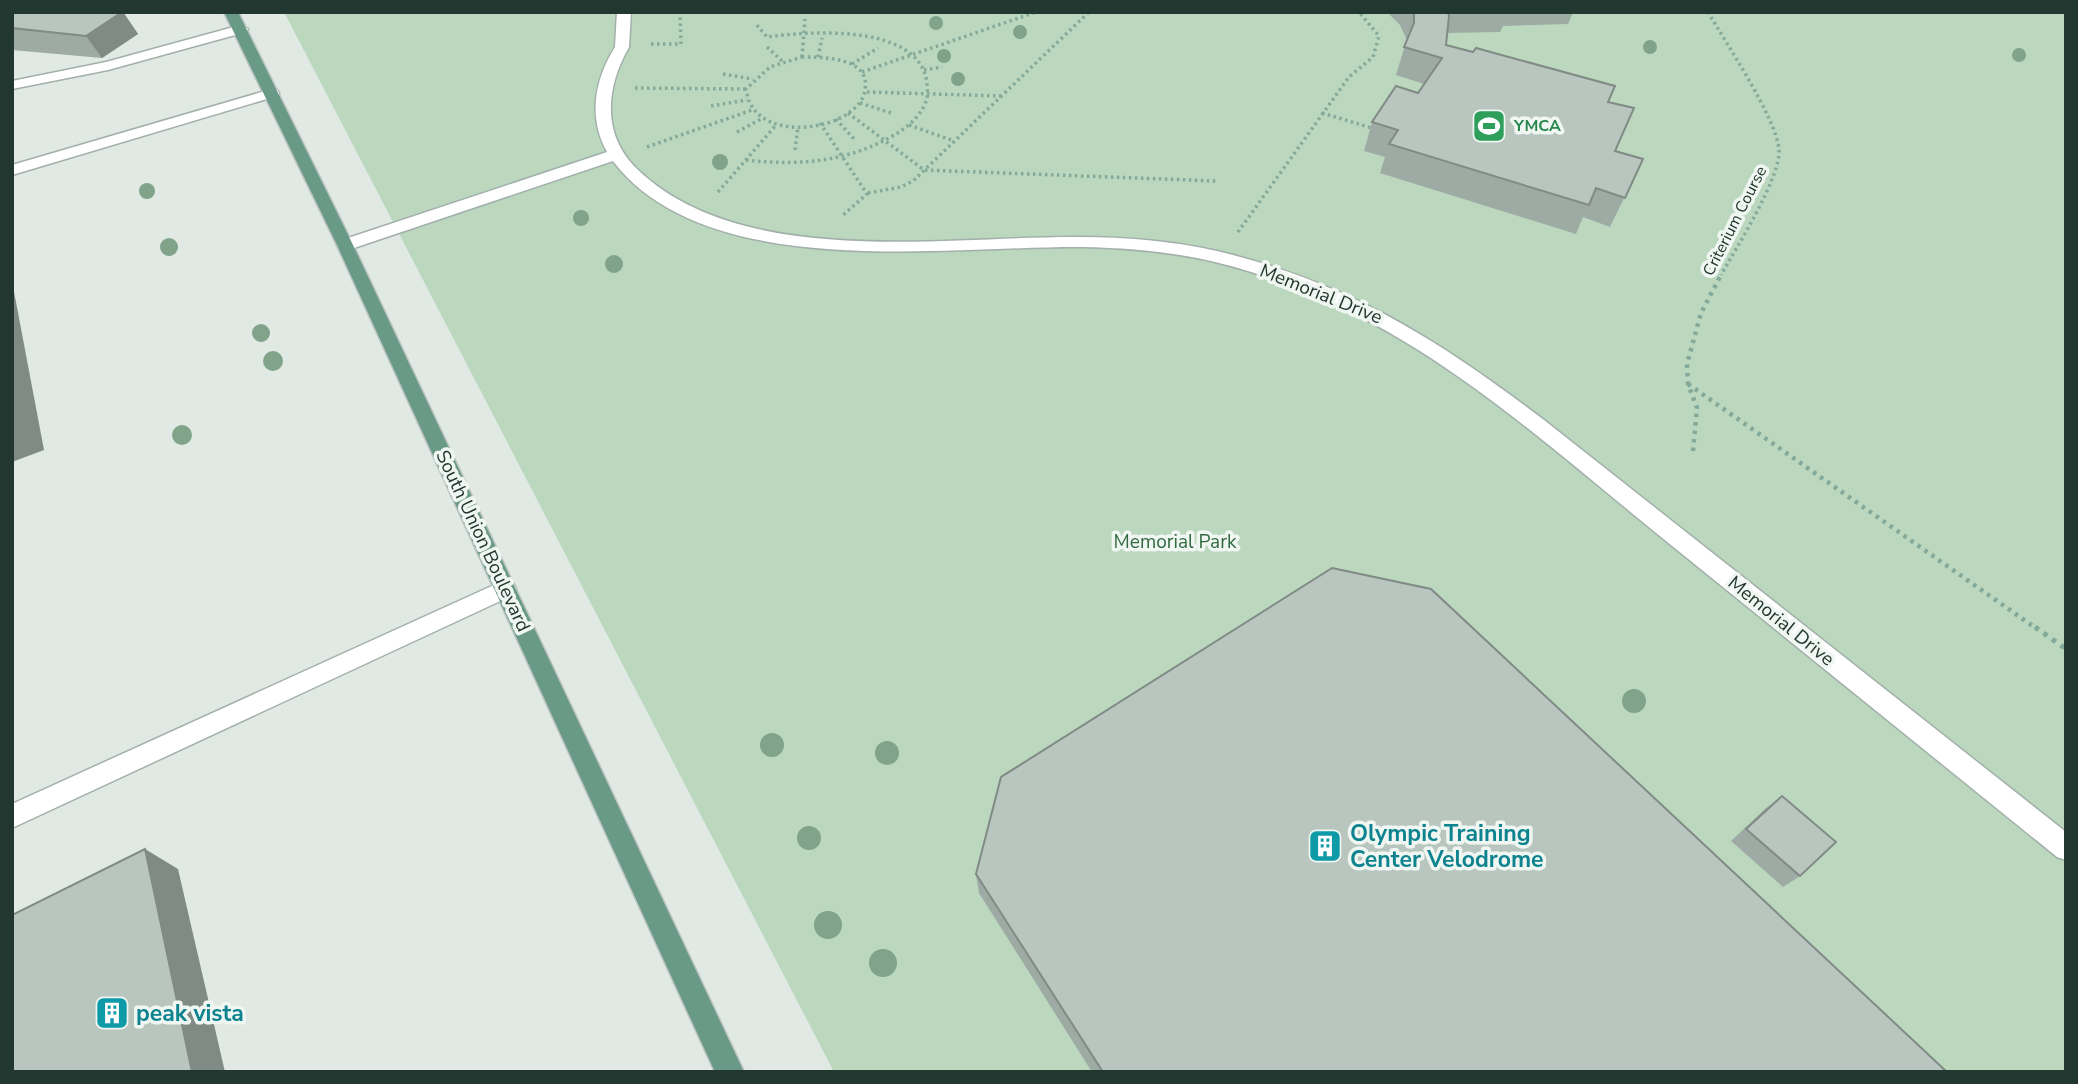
<svg xmlns="http://www.w3.org/2000/svg" width="2078" height="1084" viewBox="0 0 2078 1084" font-family="'Nunito Sans',sans-serif">
	<style>
		.green { fill: #bbd8bf }
		.lines { fill: none; stroke-linecap: round; stroke-linejoin: round }
		.lane-casing { stroke: #a3b0aa; stroke-width: 3 }
		.street-casing { stroke: #a3b0aa; stroke-width: 3 }
		.primary-casing { stroke: #bdc3c1; stroke-width: 3 }
		.path-far2 { stroke: #83a999; stroke-width: 3.5; stroke-dasharray: 2.5 3.5; stroke-linecap: butt }
		.path-far1 { stroke: #83a999; stroke-width: 4.5; stroke-dasharray: 3.5 5; stroke-linecap: butt }
		.path { stroke: #83a999; stroke-width: 5; stroke-dasharray: 4.5 6; stroke-linecap: butt }
		.lane { fill: #fff; fill-rule: evenodd }
		.street { fill: #fff; fill-rule: evenodd }
		.primary { fill: #699a87; fill-rule: evenodd }
		.tree { fill: #80a38a }
		.wall { fill: #9eaaa4 }
		.shaded-wall { fill: #818b86 }
		.building { fill: #b8c6bf; stroke: #818b86; stroke-width: 2 }
		.labels { text-anchor: middle; dominant-baseline: central; stroke-width: 7; stroke-linejoin: round; paint-order: stroke }
		.far-leisure-label { font-size: 16px; font-weight: bold; fill: #27864d; stroke: #f0f6f2; text-anchor: start }
		.far-street-label { font-size: 16px; fill: #22372f; stroke: #f0f6f2 }
		.street-label { font-size: 19px; fill: #22372f; stroke: #f0f6f2 }
		.park-label { font-size: 19px; fill: #316a40; stroke: #f0f6f2 }
		.near-culture-label { font-size: 23px; font-weight: bold; fill: #0d838f; stroke: #f0f6f2; text-anchor: start }
	</style>
	<rect width="100%" height="100%" fill="#e0e9e4"/>
	<polygon class="green" points="284,12 2066,12 2066,1072 834,1072"/>
	<g class="lines">
		<defs>
			<g id="lane">
				<polygon points="617,12 631,12 629,47 622,51 615,47"/>
				<polygon points="241,25 248,29 246,32 108,70 12,89 12,81 106,62"/>
				<polygon points="272,89 277,90 279,93 277,96 12,175 12,165"/>
				<polygon points="505,580 513,583 516,589 513,595 12,828 12,804"/>
			</g>
			<path id="street" d="M 622,43 L 629,47 C 606,87 601,134 637,169 C 742,270 946,236 1080,237 C 1126,237 1172,241 1217,251 C 1348,282 1439,340 1544,420 L 2066,832 L 2066,860 L 2057,857 C 1927,752 1796,646 1666,541 C 1526,428 1403,310 1223,264 C 1177,252 1130,248 1082,247 C 947,246 706,283 613,161 L 351,249 L 339,249 L 337,245 L 339,241 L 607,152 C 587,116 595,77 617,44 Z"/>
			<polygon id="primary" points="224,12 238,12 353,245 744,1072 715,1072 337,245"/>
		</defs>
		<use href="#lane" class="lane-casing"/>
		<use href="#street" class="street-casing"/>
		<use href="#primary" class="primary-casing"/>
		<g class="path-far2">
			<path d="M 1708,12 C 1726,43 1776,118 1779,149 C 1781,178 1736,248 1721,275"/>
			<polyline points="651,44 681,44 680,12"/>
			<polyline points="767,47 782,61"/>
			<path d="M 802,57 C 823,57 871,57 865,90 C 864,99 857,107 850,112 C 825,131 769,136 751,105 C 748,100 747,94 746,89 L 770,67 Z"/>
			<polyline points="802,57 805,19"/>
			<polyline points="818,57 822,38"/>
			<polyline points="852,64 878,48"/>
			<polyline points="924,70 942,67"/>
			<polyline points="862,72 1036,12"/>
			<polyline points="723,74 753,79"/>
			<polyline points="635,88 746,89"/>
			<polyline points="867,92 1002,96"/>
			<polyline points="860,103 891,113"/>
			<polyline points="711,106 747,100"/>
			<polyline points="848,113 924,170 1216,181"/>
			<polyline points="1322,113 1375,129"/>
			<polyline points="836,119 854,139"/>
			<polyline points="820,123 867,194 842,216"/>
			<polyline points="909,125 954,141"/>
			<polyline points="737,132 763,118"/>
			<polyline points="647,147 752,110"/>
			<polyline points="795,150 798,127"/>
			<path d="M 746,160 C 799,166 849,162 896,134 C 909,126 923,114 927,98 C 928,93 927,88 927,83 C 920,23 809,31 767,37 L 755,23"/>
			<polyline points="718,192 777,124"/>
			<polyline points="868,193 901,187 913,181 1089,12"/>
			<polyline points="1238,232 1349,77 1373,57 1379,36 1359,12"/>
		</g>
		<g class="path-far1">
			<polyline points="1688,384 2037,629"/>
			<polyline points="1693,451 1697,408 1688,384 1687,364 1701,313 1722,273"/>
		</g>
		<polyline class="path" points="2035,627 2066,649"/>
		<use href="#lane" class="lane"/>
		<use href="#street" class="street"/>
		<use href="#primary" class="primary"/>
	</g>
	<g class="tree">
		<circle cx="936" cy="23" r="7"/>
		<circle cx="1020" cy="32" r="7"/>
		<circle cx="1650" cy="47" r="7"/>
		<circle cx="2019" cy="55" r="7"/>
		<circle cx="944" cy="56" r="7"/>
		<circle cx="958" cy="79" r="7"/>
		<circle cx="720" cy="162" r="8"/>
		<circle cx="147" cy="191" r="8"/>
		<circle cx="581" cy="218" r="8"/>
		<circle cx="169" cy="247" r="9"/>
		<circle cx="614" cy="264" r="9"/>
		<circle cx="261" cy="333" r="9"/>
		<circle cx="273" cy="361" r="10"/>
		<circle cx="182" cy="435" r="10"/>
		<circle cx="1634" cy="701" r="12"/>
		<circle cx="772" cy="745" r="12"/>
		<circle cx="887" cy="753" r="12"/>
		<circle cx="809" cy="838" r="12"/>
		<circle cx="828" cy="925" r="14"/>
		<circle cx="883" cy="963" r="14"/>
	</g>
	<g class="wall">
		<polygon points="12,12 123,12 138,34 102,58 12,50"/>
		<polygon points="1387,12 1573,12 1568,24 1503,26 1500,32 1447,33 1446,45 1608,102 1615,151 1643,159 1610,227 1583,217 1576,234 1380,173 1385,157 1364,151 1372,122 1418,93 1424,84 1396,75 1406,42 1406,38 1400,25"/>
		<polygon points="1782,796 1800,876 1783,887 1731,841 1766,808"/>
		<polygon points="976,874 1947,1072 1092,1072 979,893"/>
	</g>
	<g class="shaded-wall">
		<polygon points="122,12 123,12 138,34 102,58 86,36"/>
		<polygon points="12,281 44,450 12,462"/>
		<polygon points="145,849 178,869 225,1072 192,1072"/>
	</g>
	<g class="building">
		<polygon points="12,12 122,12 86,36 12,28"/>
		<polygon points="1414,12 1448,12 1449,16 1446,45 1473,52 1476,48 1615,86 1608,102 1634,108 1615,151 1643,159 1625,198 1596,188 1589,205 1389,144 1398,130 1372,122 1396,86 1418,93 1442,58 1404,47 1414,23"/>
		<polygon points="12,409 15,422 12,423"/>
		<polygon points="1332,568 1431,589 1947,1072 1103,1072 976,874 1001,777"/>
		<polygon points="1782,796 1836,842 1800,876 1746,829"/>
		<polygon points="145,849 192,1072 12,1072 12,915"/>
	</g>
	<defs>
		<symbol id="stadium-square" viewBox="-11 -11 22 22"><rect x="-9" y="-9" width="18" height="18" rx="4" fill="#2e9e5b" stroke="#f0f6f2"/><path d="M0-5a6.5 5 0 1 0 0 10a6.5 5 0 1 0 0-10ZM-3.5-1.8h7v3.6h-7Z" fill="#fff"/></symbol>
		<symbol id="building-square" viewBox="-11 -11 22 22"><rect x="-9" y="-9" width="18" height="18" rx="4" fill="#0f9aa8" stroke="#f0f6f2"/><path d="M-4-6H4V6H1V3H-1V6H-4ZM-2.5-4.3h1.7v1.8h-1.7ZM.8-4.3h1.7v1.8H.8ZM-2.5-1h1.7V.8h-1.7ZM.8-1h1.7V.8H.8Z" fill="#fff"/></symbol>
	</defs>
	<g fill-rule="evenodd">
		<use href="#stadium-square" x="1470" y="107" width="38" height="38"/>
		<use href="#building-square" x="1306" y="827" width="38" height="38"/>
		<use href="#building-square" x="93" y="994" width="38" height="38"/>
	</g>
	<g class="labels">
		<g class="far-leisure-label">
			<text x="1514" y="126">YMCA</text>
		</g>
		<g class="far-street-label">
			<text transform="translate(1735 221) rotate(-63)">Criterium Course</text>
		</g>
		<g class="street-label">
			<text transform="translate(1321 294) rotate(22)">Memorial Drive</text>
			<text transform="translate(483 541) rotate(65)">South Union Boulevard</text>
			<text transform="translate(1781 621) rotate(39)">Memorial Drive</text>
		</g>
		<g class="park-label">
			<text x="1175" y="542">Memorial Park</text>
		</g>
		<g class="near-culture-label">
			<text x="1350" y="833">Olympic Training<tspan x="1350" dy="26">Center Velodrome</tspan></text>
			<text x="136" y="1013">peak vista</text>
		</g>
	</g>
	<rect width="2078" height="1084" fill="none" stroke="#22372f" stroke-width="28"/>
</svg>
